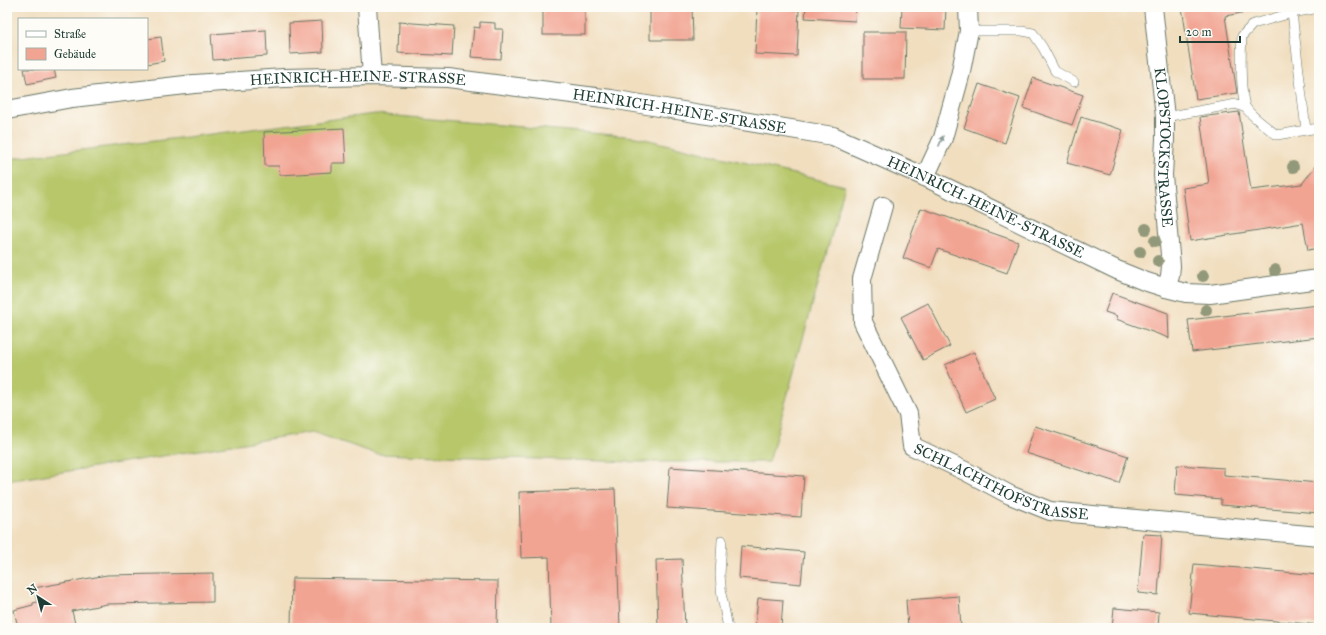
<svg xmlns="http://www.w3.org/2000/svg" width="1326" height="635" viewBox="0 0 1326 635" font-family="'IM FELL Great Primer',serif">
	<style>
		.pitch { fill: #b7c76a; stroke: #6b824f }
		.building { fill: #f2a493 }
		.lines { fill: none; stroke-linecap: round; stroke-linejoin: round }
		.service-casing { stroke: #687565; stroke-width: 10 }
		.minor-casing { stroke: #687565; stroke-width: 20 }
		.service { stroke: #fff; stroke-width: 9 }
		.minor { stroke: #fff; stroke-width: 18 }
		.tree { fill: #92997a }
		.oneway { fill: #8f9e9a }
		.labels { text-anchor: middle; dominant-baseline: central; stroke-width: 3; stroke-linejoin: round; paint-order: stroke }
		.street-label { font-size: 15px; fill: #1f3d34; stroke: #fdfcf7 }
	</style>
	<rect width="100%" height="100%" fill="#fdfcf7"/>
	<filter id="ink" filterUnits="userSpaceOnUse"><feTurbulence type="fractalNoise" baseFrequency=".025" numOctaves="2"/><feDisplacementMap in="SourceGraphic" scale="8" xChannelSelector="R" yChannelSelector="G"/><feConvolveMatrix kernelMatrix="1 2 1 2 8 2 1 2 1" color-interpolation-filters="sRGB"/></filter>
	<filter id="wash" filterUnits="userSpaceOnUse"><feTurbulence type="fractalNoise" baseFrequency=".012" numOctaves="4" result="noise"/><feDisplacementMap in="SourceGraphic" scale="16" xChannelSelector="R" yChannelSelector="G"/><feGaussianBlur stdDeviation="0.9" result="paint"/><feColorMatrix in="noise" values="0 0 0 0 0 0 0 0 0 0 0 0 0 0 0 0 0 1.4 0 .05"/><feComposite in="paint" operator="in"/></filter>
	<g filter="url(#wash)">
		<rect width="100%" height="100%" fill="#f1debf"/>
		<polygon class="pitch" points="375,114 636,137 845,186 769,462 633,462 377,454 312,432 7,481 7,159"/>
		<g id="blocks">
			<g class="building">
				<rect x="543" y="7" width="42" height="28"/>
				<polygon points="650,7 692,7 693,40 650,40"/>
				<polygon points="806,7 856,7 855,21 805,18"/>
				<polygon points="902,7 946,7 945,30 901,28"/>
				<polygon points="1182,7 1274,7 1225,16 1237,93 1196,99"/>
				<polygon points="757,8 799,10 797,56 755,54"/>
				<polygon points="322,21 323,52 290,54 289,23"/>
				<polygon points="399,22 454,26 452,56 398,53"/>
				<polygon points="480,22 495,23 495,29 503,29 501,59 471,57 474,27 480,28"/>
				<polygon points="266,30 267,56 213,60 211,34"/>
				<polygon points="863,32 906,32 905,79 863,79"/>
				<polygon points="161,37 164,61 147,64 147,39"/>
				<polygon points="24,69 54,69 56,78 27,84"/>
				<polygon points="1033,78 1083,95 1072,125 1023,108"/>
				<polygon points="979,84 1020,98 1005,143 964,128"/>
				<polygon points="1239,112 1251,190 1302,184 1319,161 1319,248 1308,250 1303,223 1190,241 1183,188 1209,184 1200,117"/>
				<polygon points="1081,117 1123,130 1110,175 1067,163"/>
				<polygon points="344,128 346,163 332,163 332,172 280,175 279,166 265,166 264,132"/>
				<polygon points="921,208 1018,242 1007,273 938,249 931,268 903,258"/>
				<polygon points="1112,293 1168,313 1169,338 1116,319 1117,316 1105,312"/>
				<polygon points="928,303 950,346 923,360 901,317"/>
				<polygon points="1319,305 1319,337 1192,352 1188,320"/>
				<polygon points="974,352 995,399 966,412 945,365"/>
				<polygon points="1035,426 1128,456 1119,483 1026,453"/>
				<polygon points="1177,465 1224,468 1224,475 1319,483 1319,513 1221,505 1221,499 1175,495"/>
				<polygon points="670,467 804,476 801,517 667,508"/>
				<polygon points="615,489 620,628 551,628 549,557 521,558 519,492"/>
				<polygon points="1143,534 1162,535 1158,595 1138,593"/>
				<polygon points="741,546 804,552 801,584 739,578"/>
				<polygon points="682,559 685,628 658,628 656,560"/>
				<polygon points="1194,564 1319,575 1319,625 1189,613"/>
				<polygon points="213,573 213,602 107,604 72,611 76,628 18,628 14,610 33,605 33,603 37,602 34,588 107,575"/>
				<polygon points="292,578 498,581 497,628 291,627"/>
				<polygon points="959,596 961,628 908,628 906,600"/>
				<polygon points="758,598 783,600 781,628 755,628"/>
				<polygon points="1114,608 1159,612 1158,628 1112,628"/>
			</g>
		</g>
	</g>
	<g filter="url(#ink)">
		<use href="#blocks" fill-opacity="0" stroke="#687565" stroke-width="1"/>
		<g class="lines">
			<defs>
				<g id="service">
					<path d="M 1291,7 L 1292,13 L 1306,130 L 1277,135 C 1269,129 1251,116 1246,108 C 1240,95 1241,51 1242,36 L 1253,24 L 1292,13 L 1319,8"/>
					<polyline points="969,31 1022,31 1033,33 1043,48 1055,71 1074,82"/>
					<polyline points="1165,117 1236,104 1246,108"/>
					<polyline points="1306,130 1319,128"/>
					<polyline points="722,540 720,575 722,597 728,628"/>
				</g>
				<g id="minor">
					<polyline points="367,7 372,76"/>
					<path id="s1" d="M 1153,7 L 1165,117 L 1165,140 L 1163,175 L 1171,266 L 1170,276 L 1166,288"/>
					<path id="s2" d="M 7,110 L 72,98 L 194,84 L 284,78 L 372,76 L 448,78 L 611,99 L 833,136 L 925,177 L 1117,270 L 1144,281 L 1166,288 L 1186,293 L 1210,294 L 1319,279"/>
					<polyline points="925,177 943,138 960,76 969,31 968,7"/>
					<path id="s3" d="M 883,206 L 862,279 L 863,322 L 908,414 L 912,446 L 965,471 L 1010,495 L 1050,511 L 1319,536"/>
				</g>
			</defs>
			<use href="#service" class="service-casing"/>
			<use href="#minor" class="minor-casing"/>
			<use href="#service" class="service"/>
			<use href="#minor" class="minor"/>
		</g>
		<g class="tree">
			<circle cx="1293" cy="167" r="6"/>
			<circle cx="1146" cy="229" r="6"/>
			<circle cx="1155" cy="241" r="6"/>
			<circle cx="1140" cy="252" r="6"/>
			<circle cx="1158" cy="261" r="6"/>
			<circle cx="1275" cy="270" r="6"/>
			<circle cx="1203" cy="276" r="6"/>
			<circle cx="1206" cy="310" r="6"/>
		</g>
		<defs><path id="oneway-solid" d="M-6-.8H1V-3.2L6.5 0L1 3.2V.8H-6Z"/></defs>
		<use class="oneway" href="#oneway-solid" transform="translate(941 141) rotate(-67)"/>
	</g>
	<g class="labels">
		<g class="street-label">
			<text stroke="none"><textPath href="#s2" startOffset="353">HEINRICH-HEINE-STRASSE</textPath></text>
			<text stroke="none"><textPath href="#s2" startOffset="677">HEINRICH-HEINE-STRASSE</textPath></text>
			<text stroke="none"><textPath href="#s1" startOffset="141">KLOPSTOCKSTRASSE</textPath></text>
			<text stroke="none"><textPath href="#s2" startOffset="1001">HEINRICH-HEINE-STRASSE</textPath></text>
			<text stroke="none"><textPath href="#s3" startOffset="351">SCHLACHTHOFSTRASSE</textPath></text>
		</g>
	</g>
	<rect width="1326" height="635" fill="none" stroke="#fdfcf7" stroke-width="24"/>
	<rect x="18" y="18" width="130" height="52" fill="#fdfcf7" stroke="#a4b0a9"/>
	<rect x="26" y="31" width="20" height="6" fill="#ffffff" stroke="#a4b0a9"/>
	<text x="54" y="38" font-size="12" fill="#1f3d34">Straße</text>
	<rect x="26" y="48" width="20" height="12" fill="#f2a493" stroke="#a4b0a9"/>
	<text x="54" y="58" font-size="12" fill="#1f3d34">Gebäude</text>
	<g transform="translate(38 597) rotate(324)" stroke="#fdfcf7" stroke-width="3" paint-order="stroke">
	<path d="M0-3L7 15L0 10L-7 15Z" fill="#1f3d34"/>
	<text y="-6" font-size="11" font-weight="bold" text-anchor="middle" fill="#1f3d34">N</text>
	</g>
	<path d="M1180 36v6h60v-6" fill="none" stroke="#1f3d34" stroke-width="2"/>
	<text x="1186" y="36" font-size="12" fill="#1f3d34" stroke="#fdfcf7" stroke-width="3" paint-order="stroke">20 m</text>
</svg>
